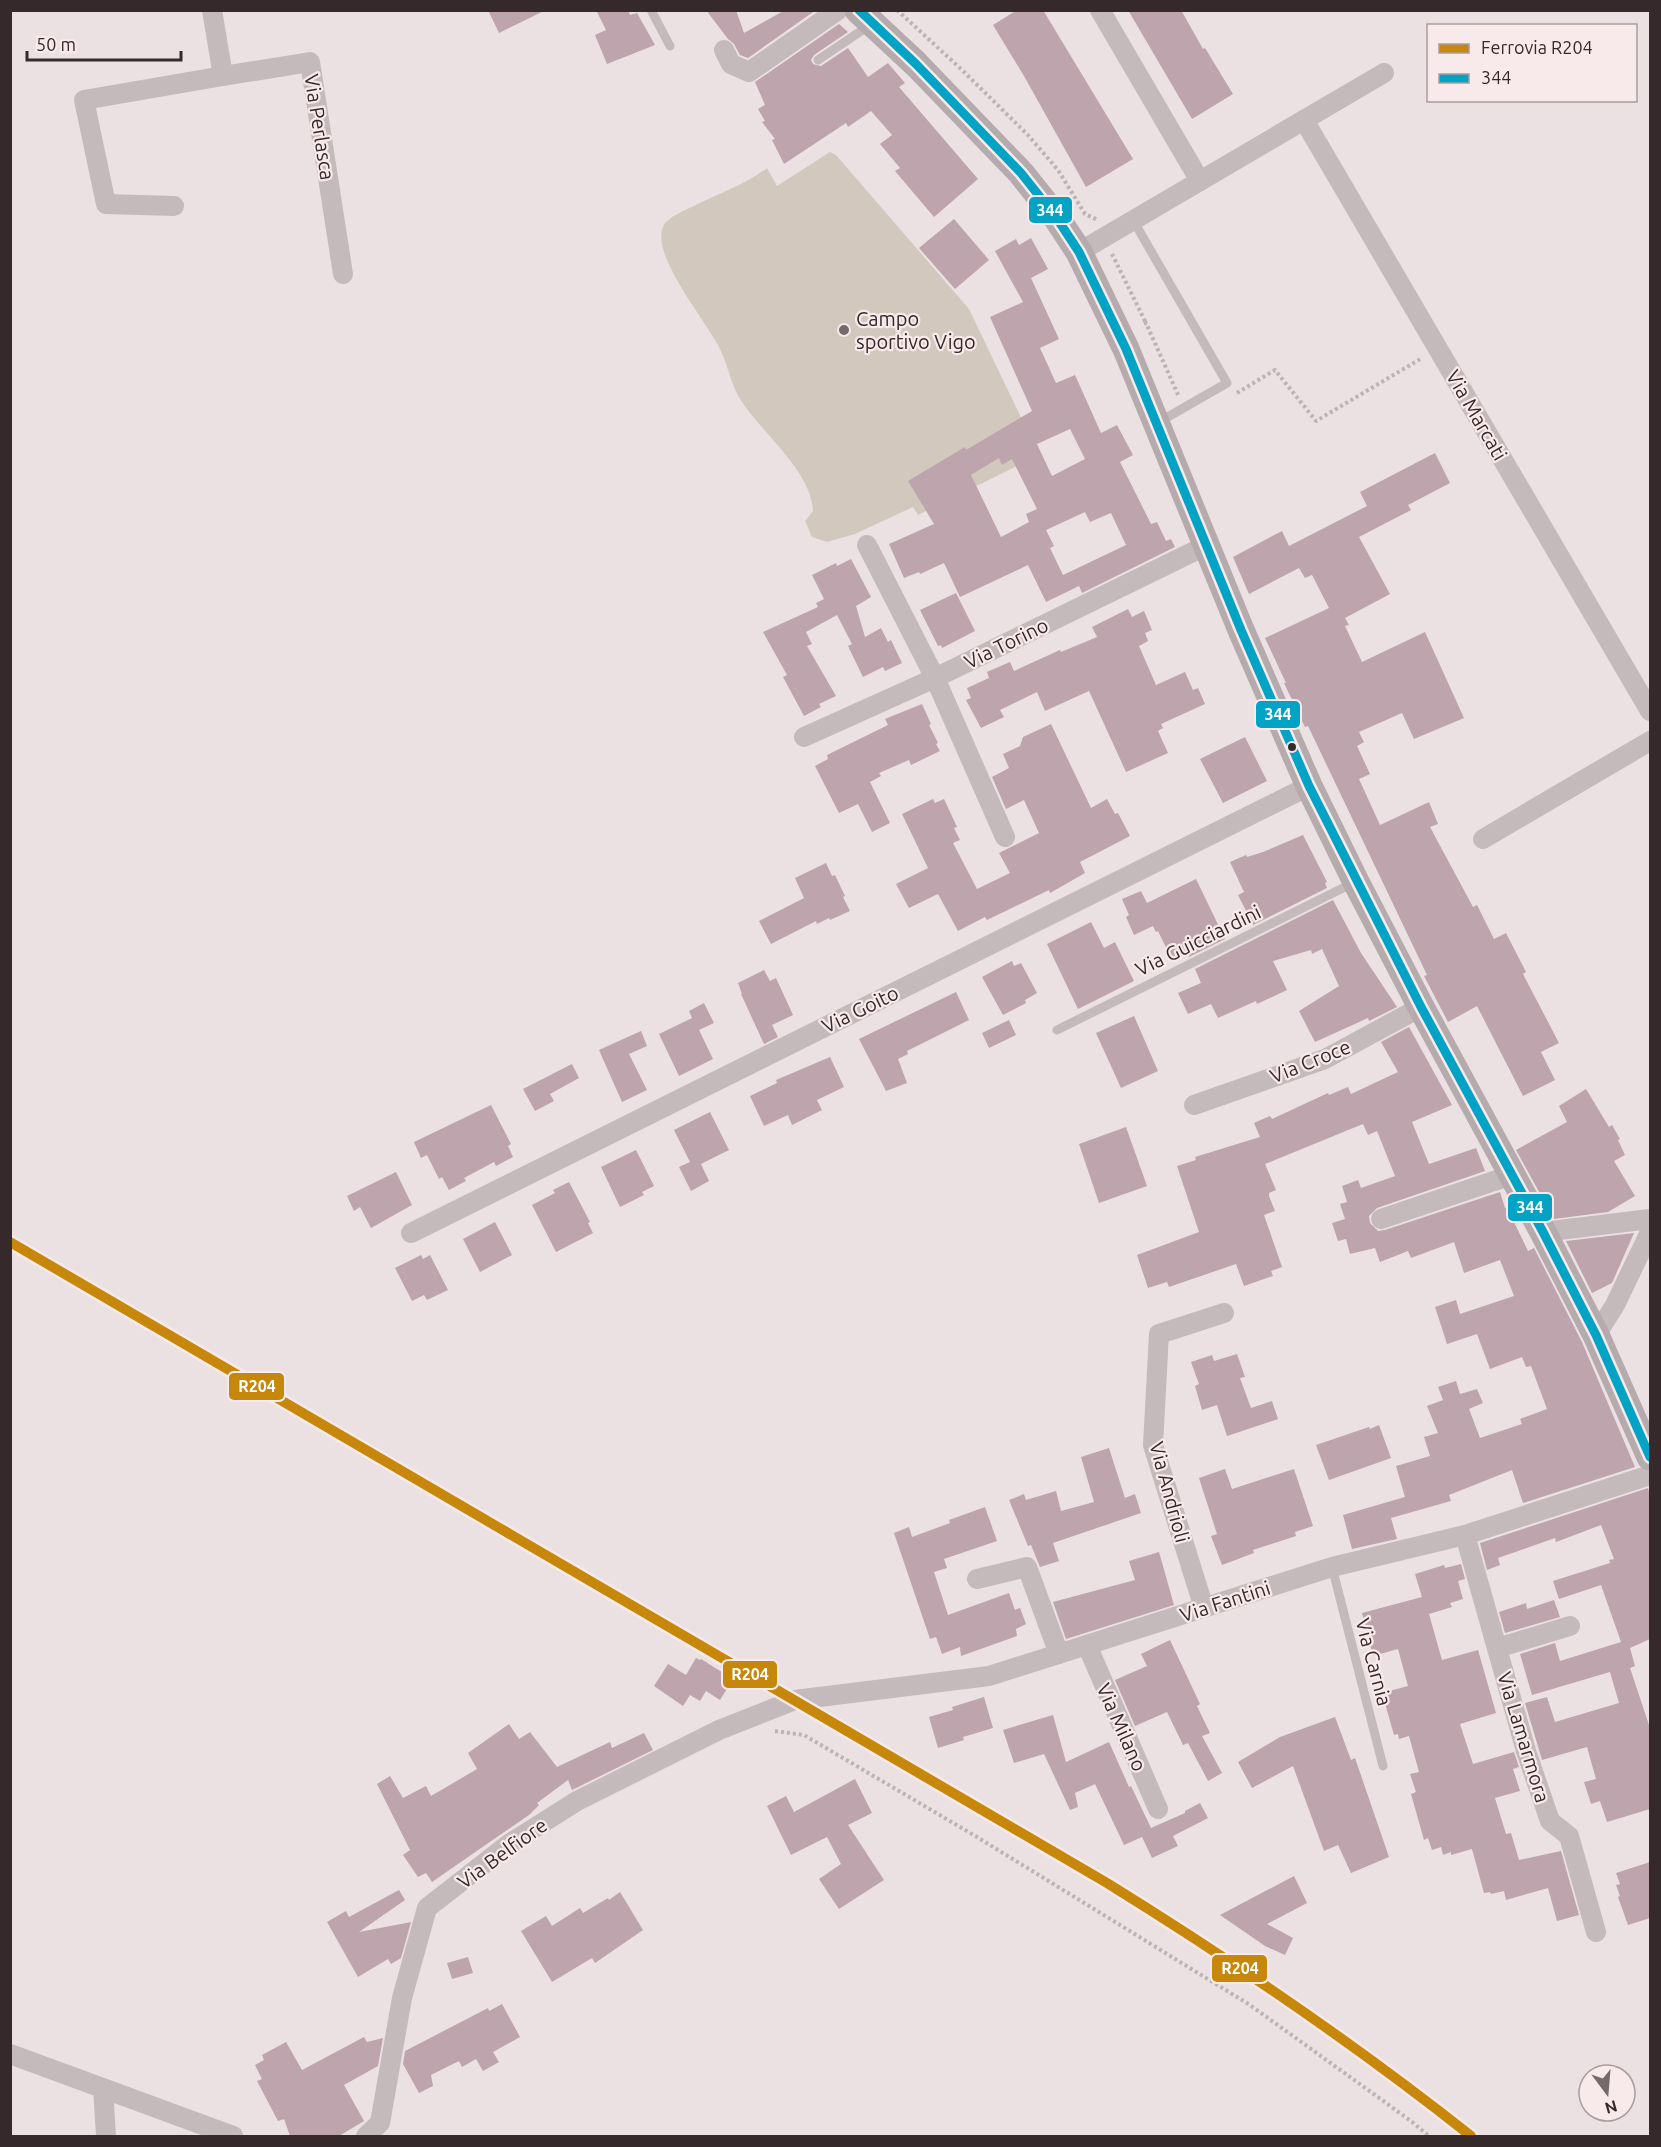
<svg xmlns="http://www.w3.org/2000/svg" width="1661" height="2147" viewBox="0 0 1661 2147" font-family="Ubuntu,sans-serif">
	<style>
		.green { fill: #d2c8bd }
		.building { fill: #bda4ad; fill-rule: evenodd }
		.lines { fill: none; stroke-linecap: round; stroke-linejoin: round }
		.path { stroke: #bdb2b5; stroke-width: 4; stroke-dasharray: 3 3; stroke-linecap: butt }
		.service { stroke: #c4babc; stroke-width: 9 }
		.minor { stroke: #c4babc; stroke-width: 20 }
		.secondary { stroke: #b5aaac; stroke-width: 27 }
		.bus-1-casing { stroke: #f8e9ea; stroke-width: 14 }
		.bus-1 { stroke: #03a3c6; stroke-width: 9 }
		.rail-1-casing { stroke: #f8e9ea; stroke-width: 15 }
		.rail-1 { stroke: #c6870b; stroke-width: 10 }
		.poi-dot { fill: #75696c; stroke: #f8e9ea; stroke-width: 2 }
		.bus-dot { fill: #35292c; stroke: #f8e9ea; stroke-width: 2 }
		.labels { text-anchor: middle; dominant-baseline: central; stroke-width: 4.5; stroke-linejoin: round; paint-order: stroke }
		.street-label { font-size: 20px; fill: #35292c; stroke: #f8e9ea }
		.poi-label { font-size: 20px; fill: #35292c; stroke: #f8e9ea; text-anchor: start }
		.line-badge { stroke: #f8e9ea; stroke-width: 2 }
		.badge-label { font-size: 16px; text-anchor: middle; font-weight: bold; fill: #fff }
	</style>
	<rect width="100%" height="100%" fill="#ebe1e2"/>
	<path class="green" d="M 830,152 L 836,155 L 969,309 L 1039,455 L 918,515 L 913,507 L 855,534 L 827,542 L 812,537 L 805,521 L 813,511 C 811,471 764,435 742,402 C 731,386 729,368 721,351 C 710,325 643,248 666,222 C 673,215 685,210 694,206 C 715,195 749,183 767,168 L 777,186 Z"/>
	<g class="building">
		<polygon points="488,10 546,10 499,33"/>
		<polygon points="596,10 628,10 630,15 637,13 655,45 607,64 595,35 606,30"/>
		<polygon points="706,10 736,10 744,33 785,10 816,10 748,58 740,55 734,44 728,39"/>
		<polygon points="1017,10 1043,10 1133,159 1086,187 1024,76 993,25"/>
		<polygon points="1128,10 1181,10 1203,49 1205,48 1233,94 1192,119"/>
		<polygon points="839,24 848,32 814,55 811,60 813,64 821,66 848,48 868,77 888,63 905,83 899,87 978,179 934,217 895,171 900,168 880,144 892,135 871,111 848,127 846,123 784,164 772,140 775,139 762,122 765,121 758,109 765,105 755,82"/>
		<polygon points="954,219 989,260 955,289 919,248"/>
		<path d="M 1031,238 L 1048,269 L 1031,278 L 1059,339 L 1040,348 L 1056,383 L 1075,375 L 1101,433 L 1117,425 L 1133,455 L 1120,462 L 1151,524 L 1157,522 L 1166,541 L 1171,539 L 1175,547 L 1082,593 L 1079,586 L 1046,602 L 1028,565 L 960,597 L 944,563 L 920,574 L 919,572 L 904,578 L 889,544 L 934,524 L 908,481 L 965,447 L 966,450 L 1032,411 L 990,317 L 1023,302 L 995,251 L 1016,239 L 1019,245 ZM 1070,429 L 1085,459 L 1052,476 L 1037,444 ZM 999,458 L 1002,465 L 1012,459 L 1037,509 L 1026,514 L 1029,522 L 1001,537 L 971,475 ZM 1085,512 L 1090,522 L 1111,513 L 1126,545 L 1063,575 L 1050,548 L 1054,546 L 1046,530 Z"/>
		<polygon points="1435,453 1450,483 1408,505 1411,510 1359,537 1390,594 1345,618 1349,625 1345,626 1362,662 1425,632 1464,718 1414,739 1402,713 1359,732 1364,742 1357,746 1370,774 1359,779 1380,825 1429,802 1438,824 1430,827 1473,907 1477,905 1494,939 1506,933 1526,972 1523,974 1559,1043 1541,1052 1555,1080 1523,1096 1477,1006 1448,1022 1424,976 1427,975 1308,726 1305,727 1284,683 1286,683 1265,638 1329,608 1312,575 1305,578 1299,568 1249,594 1233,557 1282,531 1289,546 1367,506 1360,492"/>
		<polygon points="851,559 871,597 856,606 865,637 881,628 888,642 891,640 902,663 885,671 883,667 863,677 848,646 852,644 837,615 806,632 812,644 807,646 836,696 819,704 821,707 804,716 783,677 787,675 763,632 818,607 816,603 824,599 812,575 836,563 837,566"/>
		<polygon points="956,593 975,631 942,648 941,645 938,646 920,610"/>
		<polygon points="1128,609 1132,617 1144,611 1152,630 1145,633 1148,641 1139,646 1156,685 1185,672 1193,690 1198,688 1205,704 1161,724 1163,728 1158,731 1168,753 1126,772 1089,691 1045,711 1037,692 1000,710 1004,717 981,728 966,700 971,698 967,688 989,678 987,672 1010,662 1014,671 1060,650 1061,652 1097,637 1092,627"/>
		<polygon points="922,704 931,724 929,725 938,743 936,744 940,751 911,765 909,760 879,773 881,776 870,782 890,823 872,832 858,804 839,813 815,766 828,759 827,755 888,725 885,719"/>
		<polygon points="1051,724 1091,808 1107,799 1115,814 1118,813 1130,836 1080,862 1085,873 1050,893 1049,890 987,920 985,917 958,931 938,894 909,908 896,884 928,868 902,814 933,799 935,803 944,799 957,827 954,828 960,840 953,843 977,889 1010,873 999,853 1039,833 1024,800 1006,809 992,777 1009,768 1003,754 1020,746 1023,737"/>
		<polygon points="1245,737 1267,781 1223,803 1200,759"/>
		<polygon points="1303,835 1327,882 1325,883 1327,888 1253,925 1238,895 1244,892 1230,862 1246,855 1247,857 1263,852"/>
		<polygon points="826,863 832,876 835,875 845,896 843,897 850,911 830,920 829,918 817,924 816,921 771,944 759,921 804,898 795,878"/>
		<polygon points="1196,879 1225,939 1189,957 1187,952 1172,960 1158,931 1156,932 1153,926 1134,935 1126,917 1129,915 1122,899 1141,891 1147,903"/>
		<polygon points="1333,900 1361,953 1397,1007 1369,1021 1368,1018 1315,1042 1299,1011 1339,986 1322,949 1312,954 1311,950 1273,961 1287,990 1257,1004 1256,1001 1218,1018 1211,1004 1188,1014 1178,993 1201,983 1195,969"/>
		<polygon points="1091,922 1104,948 1115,942 1134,981 1078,1009 1047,944"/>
		<polygon points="1012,961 1014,966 1021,963 1037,993 1025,1000 1026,1003 1003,1015 982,977"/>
		<polygon points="764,970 770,981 776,978 793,1015 772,1025 778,1037 764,1044 741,994 742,994 738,983"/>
		<polygon points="956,992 969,1020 907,1051 908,1054 898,1059 907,1083 886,1091 859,1039"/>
		<polygon points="704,1003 714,1023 699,1030 713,1059 679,1076 659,1034 692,1018 689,1011"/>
		<polygon points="1134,1016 1158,1071 1121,1088 1096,1033"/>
		<polygon points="1009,1020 1016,1035 989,1048 982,1033"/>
		<polygon points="1409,1027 1452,1105 1412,1122 1429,1164 1476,1148 1485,1171 1377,1208 1369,1216 1370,1223 1378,1231 1385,1230 1500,1192 1505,1208 1509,1206 1518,1220 1514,1222 1528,1251 1534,1248 1582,1342 1635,1467 1523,1503 1512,1470 1449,1495 1451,1501 1391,1518 1397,1539 1352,1549 1343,1515 1405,1497 1396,1466 1430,1456 1424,1437 1438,1433 1427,1406 1443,1400 1438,1387 1456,1381 1460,1394 1477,1389 1483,1403 1469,1409 1480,1438 1522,1424 1520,1419 1547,1409 1531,1366 1526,1367 1522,1357 1490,1369 1477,1334 1447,1344 1435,1307 1456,1300 1460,1314 1514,1296 1500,1260 1464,1273 1454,1242 1411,1258 1408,1251 1380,1262 1375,1248 1350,1254 1346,1239 1338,1241 1332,1223 1345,1219 1340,1204 1347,1202 1342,1186 1358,1180 1361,1188 1395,1176 1377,1131 1368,1135 1363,1124 1265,1164 1276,1190 1269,1193 1269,1196 1275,1211 1264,1215 1282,1267 1271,1271 1273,1276 1244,1286 1236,1264 1169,1287 1167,1282 1148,1288 1137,1255 1199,1232 1177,1166 1196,1160 1195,1157 1260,1137 1254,1123 1270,1116 1272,1119 1328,1093 1329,1095 1348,1087 1351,1094 1398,1072 1381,1042"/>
		<polygon points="641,1031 647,1046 629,1054 647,1090 622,1102 599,1050"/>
		<polygon points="830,1057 844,1087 817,1100 822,1110 792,1125 788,1115 764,1126 750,1096 777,1083 776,1080"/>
		<polygon points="572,1064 579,1078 550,1094 554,1101 535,1111 523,1089"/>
		<polygon points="1586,1089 1609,1127 1612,1125 1620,1139 1618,1140 1625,1155 1614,1161 1635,1196 1608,1212 1554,1219 1516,1150 1567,1122 1559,1106"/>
		<polygon points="491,1105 511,1144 508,1146 513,1157 496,1166 494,1162 464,1178 466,1181 449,1190 442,1177 439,1179 427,1155 421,1158 414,1142"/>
		<polygon points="710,1112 729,1150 701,1164 709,1181 691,1191 679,1167 690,1162 674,1130"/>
		<polygon points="1126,1127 1147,1186 1099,1203 1079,1144"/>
		<polygon points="636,1150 654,1186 642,1192 644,1195 620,1207 601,1167"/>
		<polygon points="396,1172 412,1205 371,1228 360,1207 354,1211 347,1196"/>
		<polygon points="569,1182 590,1222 588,1223 593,1233 556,1252 532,1205 555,1193 553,1190"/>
		<polygon points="495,1222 512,1255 480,1272 463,1239"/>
		<polygon points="1634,1233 1612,1283 1592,1293 1566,1241"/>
		<polygon points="421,1255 423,1259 430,1255 448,1290 427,1300 424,1295 412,1301 395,1268"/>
		<polygon points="1237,1354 1245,1377 1240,1378 1251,1408 1272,1401 1278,1419 1227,1436 1217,1405 1202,1410 1195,1386 1199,1384 1191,1362 1212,1355 1214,1361"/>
		<polygon points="1379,1425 1391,1458 1329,1480 1316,1445 1369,1427 1370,1429"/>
		<polygon points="1109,1448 1125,1498 1135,1494 1141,1513 1053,1543 1059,1561 1040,1567 1031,1545 1028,1546 1009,1500 1024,1494 1026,1500 1056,1491 1061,1511 1094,1502 1081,1457"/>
		<polygon points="1225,1469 1232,1489 1294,1469 1313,1526 1295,1532 1296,1536 1253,1550 1254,1553 1222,1565 1211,1536 1217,1534 1199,1478"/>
		<polygon points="1648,1488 1650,1495 1650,1639 1630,1648 1635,1666 1630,1668 1650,1728 1650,1809 1607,1822 1600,1801 1591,1804 1584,1782 1596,1779 1587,1747 1542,1760 1525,1703 1547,1697 1555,1722 1619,1703 1610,1672 1532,1695 1520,1654 1555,1643 1560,1661 1621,1642 1601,1585 1559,1599 1553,1581 1610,1563 1609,1560 1614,1559 1601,1525 1556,1542 1555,1538 1498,1558 1500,1565 1487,1570 1480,1543"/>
		<polygon points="985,1507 997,1541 944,1559 947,1568 934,1572 948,1615 1009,1593 1015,1610 1020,1608 1026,1624 1016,1629 1017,1636 961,1656 960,1647 942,1654 936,1637 930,1639 894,1533 909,1527 912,1537 950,1523 949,1520"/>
		<polygon points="1159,1552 1174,1605 1066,1639 1053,1602 1135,1580 1129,1561"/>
		<polygon points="1461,1564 1465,1579 1458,1581 1463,1599 1450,1603 1452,1607 1429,1614 1442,1660 1478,1650 1496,1713 1460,1724 1473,1764 1514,1752 1519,1767 1513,1769 1520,1791 1495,1798 1506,1834 1511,1833 1519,1860 1561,1851 1579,1915 1557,1921 1548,1888 1506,1900 1504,1891 1491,1894 1490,1892 1484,1893 1472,1849 1451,1855 1451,1852 1443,1855 1441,1847 1432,1850 1428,1838 1424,1840 1411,1794 1416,1792 1410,1774 1419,1772 1409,1736 1399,1739 1398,1734 1394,1735 1382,1693 1408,1686 1398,1649 1373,1656 1362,1613 1422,1597 1415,1574 1444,1565 1445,1568"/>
		<polygon points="1554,1600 1560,1617 1505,1633 1499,1612 1526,1603 1527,1609"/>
		<polygon points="1170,1640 1200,1704 1197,1706 1210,1733 1202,1736 1222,1773 1208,1781 1188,1743 1183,1745 1167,1712 1135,1726 1115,1680 1147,1666 1141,1654"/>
		<polygon points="696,1658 700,1660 701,1659 733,1679 720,1700 706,1691 700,1701 690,1695 683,1706 654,1686 668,1664 686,1675"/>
		<polygon points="984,1697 993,1728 963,1737 964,1740 938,1748 929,1717 953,1710 952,1707"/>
		<polygon points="1053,1715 1066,1762 1109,1742 1129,1787 1131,1786 1151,1828 1185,1813 1185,1811 1200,1803 1208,1818 1173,1836 1178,1846 1152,1858 1142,1837 1124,1845 1095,1784 1075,1793 1078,1807 1070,1810 1044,1754 1014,1763 1003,1730"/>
		<polygon points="1335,1717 1351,1760 1355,1758 1389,1857 1351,1873 1338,1845 1324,1851 1293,1766 1252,1788 1238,1762 1280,1737"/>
		<polygon points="509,1724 519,1739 530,1732 557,1767 610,1742 612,1748 644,1733 653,1750 572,1790 568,1780 537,1803 539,1805 529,1815 432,1882 426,1873 418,1877 403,1855 410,1850 377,1784 390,1776 403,1798 426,1786 431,1796 477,1769 468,1753"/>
		<polygon points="855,1779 872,1813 848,1825 884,1880 839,1909 819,1879 841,1864 827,1837 791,1855 767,1806 786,1796 794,1812"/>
		<polygon points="1650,1862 1650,1918 1628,1925 1618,1897 1620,1896 1616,1885 1620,1884 1616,1873"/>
		<polygon points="1294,1876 1307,1903 1267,1924 1293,1938 1285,1955 1265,1946 1220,1915"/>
		<polygon points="399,1890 405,1900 359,1932 411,1922 401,1958 391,1964 388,1959 358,1977 327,1922 346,1911 349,1917"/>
		<polygon points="620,1892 643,1930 595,1963 592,1958 552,1982 521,1931 546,1916 552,1926 580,1908 583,1913 608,1898 609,1900"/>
		<polygon points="468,1957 473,1973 452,1979 447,1963"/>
		<polygon points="502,2004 520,2037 493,2052 499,2062 483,2071 476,2059 462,2067 459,2061 431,2075 433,2086 419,2093 403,2064 405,2051 488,2008 489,2011"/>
		<polygon points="364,2037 367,2042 383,2038 378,2066 344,2085 364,2121 339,2136 290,2136 284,2119 278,2121 257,2081 262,2079 255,2065 264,2060 262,2055 286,2042 302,2070"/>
	</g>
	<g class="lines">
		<g class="path">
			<polyline points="897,10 961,69 1027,134 1058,170 1085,214 1098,220"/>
			<polyline points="1112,254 1146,323"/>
			<polyline points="1144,324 1146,323 1179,397"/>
			<polyline points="1237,393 1275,370 1316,421 1422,358"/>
			<polyline points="775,1731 804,1735 977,1837 1250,2005 1411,2121 1429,2136"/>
		</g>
		<g class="service">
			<polyline points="651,10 670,46"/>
			<polyline points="818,60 870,25"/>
			<polyline points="1133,220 1227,383 1159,422"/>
			<polyline points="1057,1030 1353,883"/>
			<polyline points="1332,1567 1383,1766"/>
		</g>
		<g class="minor">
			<polyline points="212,10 223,76 310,62 343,274"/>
			<polyline points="1100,10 1200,181"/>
			<polyline points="724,50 731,64 749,72 838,10"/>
			<polyline points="1304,120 1650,711"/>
			<polyline points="174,206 106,204 84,100 223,76"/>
			<polyline points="1079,252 1384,73"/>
			<polyline points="867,545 935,678 1005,837"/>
			<polyline points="804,737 935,678 1205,546"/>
			<polyline points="1483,839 1650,741"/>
			<polyline points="1194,1105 1325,1059 1421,1007"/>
			<polyline points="1381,1219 1512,1175"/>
			<polyline points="1543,1232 1650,1219"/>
			<polyline points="411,1233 1309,786"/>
			<polyline points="1596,1335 1615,1305 1650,1232"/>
			<polyline points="1465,1535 1526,1751 1550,1821 1569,1836 1596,1932"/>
			<polyline points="977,1579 1027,1567 1059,1654"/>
			<polyline points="1204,1608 1153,1445 1159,1334 1224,1313"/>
			<polyline points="1087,1645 1158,1809"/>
			<polyline points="1497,1648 1570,1626"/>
			<polyline points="10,2054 233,2136"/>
			<polyline points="103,2088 106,2136"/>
			<polyline points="366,2136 380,2123 402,1998 427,1908 509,1844 577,1801 719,1730 795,1700 989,1676 1332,1567 1465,1535 1650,1475"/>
		</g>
		<polyline class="secondary" points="858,10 916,64 1021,173 1056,217 1079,252 1126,349 1241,630 1309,786 1356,882 1421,1007 1543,1232 1596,1335 1650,1457"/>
		<defs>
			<polyline id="bus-1" points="859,10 916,64 1021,173 1056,217 1079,252 1126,349 1241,630 1309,786 1421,1007 1543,1232 1596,1335 1650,1457"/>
		</defs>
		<use href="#bus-1" class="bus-1-casing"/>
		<use href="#bus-1" class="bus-1"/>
		<defs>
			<path id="rail-1" d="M 10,1242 L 1107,1883 C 1233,1961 1355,2044 1471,2136"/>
		</defs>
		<use href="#rail-1" class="rail-1-casing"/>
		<use href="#rail-1" class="rail-1"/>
	</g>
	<circle class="poi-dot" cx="844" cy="330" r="6"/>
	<circle class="bus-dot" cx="1292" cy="747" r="5"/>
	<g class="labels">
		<g class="street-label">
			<text transform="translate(320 127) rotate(81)">Via Perlasca</text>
			<text transform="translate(1477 415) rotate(60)">Via Marcati</text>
			<text transform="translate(1006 643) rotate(-26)">Via Torino</text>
			<text transform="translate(1198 940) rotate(-26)">Via Guicciardini</text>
			<text transform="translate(860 1009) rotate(-26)">Via Goito</text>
			<text transform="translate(1310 1061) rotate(-22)">Via Croce</text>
			<text transform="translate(1170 1492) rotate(75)">Via Andrioli</text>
			<text transform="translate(1225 1601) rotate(-18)">Via Fantini</text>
			<text transform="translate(1374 1662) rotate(75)">Via Carnia</text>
			<text transform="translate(1122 1727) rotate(66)">Via Milano</text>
			<text transform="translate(1524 1737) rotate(73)">Via Lamarmora</text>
			<text transform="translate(502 1853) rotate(-36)">Via Belfiore</text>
		</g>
		<g class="poi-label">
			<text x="856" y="318">Campo<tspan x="856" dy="23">sportivo Vigo</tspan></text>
		</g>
	</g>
	<g class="line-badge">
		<rect x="1028" y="196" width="45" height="28" rx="6" fill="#03a3c6"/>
		<rect x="1255" y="700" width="46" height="29" rx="6" fill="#03a3c6"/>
		<rect x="1507" y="1193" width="46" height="29" rx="6" fill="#03a3c6"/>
		<rect x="228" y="1372" width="57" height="29" rx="6" fill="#c6870b"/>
		<rect x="722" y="1660" width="56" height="29" rx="6" fill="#c6870b"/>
		<rect x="1211" y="1954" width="57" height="29" rx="6" fill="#c6870b"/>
	</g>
	<g class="badge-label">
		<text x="1050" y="216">344</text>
		<text x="1278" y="720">344</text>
		<text x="1530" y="1213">344</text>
		<text x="257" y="1392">R204</text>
		<text x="750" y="1680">R204</text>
		<text x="1240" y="1974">R204</text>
	</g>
	<rect width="1661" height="2147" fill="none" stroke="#35292c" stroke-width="24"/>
	<rect x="1427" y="24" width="210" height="78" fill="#f8e9ea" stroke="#aa9c9e" stroke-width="1.5"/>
	<rect x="1439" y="44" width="30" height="9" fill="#c6870b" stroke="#aa9c9e" stroke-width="1.5"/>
	<text x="1481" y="54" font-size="18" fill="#35292c">Ferrovia R204</text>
	<rect x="1439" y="74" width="30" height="9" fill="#03a3c6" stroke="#aa9c9e" stroke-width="1.5"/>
	<text x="1481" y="84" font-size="18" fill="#35292c">344</text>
	<g transform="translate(1607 2093) rotate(164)"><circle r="28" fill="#f8e9ea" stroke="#aa9c9e" stroke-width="1.5"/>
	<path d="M0-4.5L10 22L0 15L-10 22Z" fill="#75696c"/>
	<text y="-9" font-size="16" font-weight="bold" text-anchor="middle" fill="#35292c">N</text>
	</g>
	<path d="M27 51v9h154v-9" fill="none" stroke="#35292c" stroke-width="3"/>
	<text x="36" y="51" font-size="18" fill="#35292c" stroke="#f8e9ea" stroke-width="4.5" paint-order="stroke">50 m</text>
</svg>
